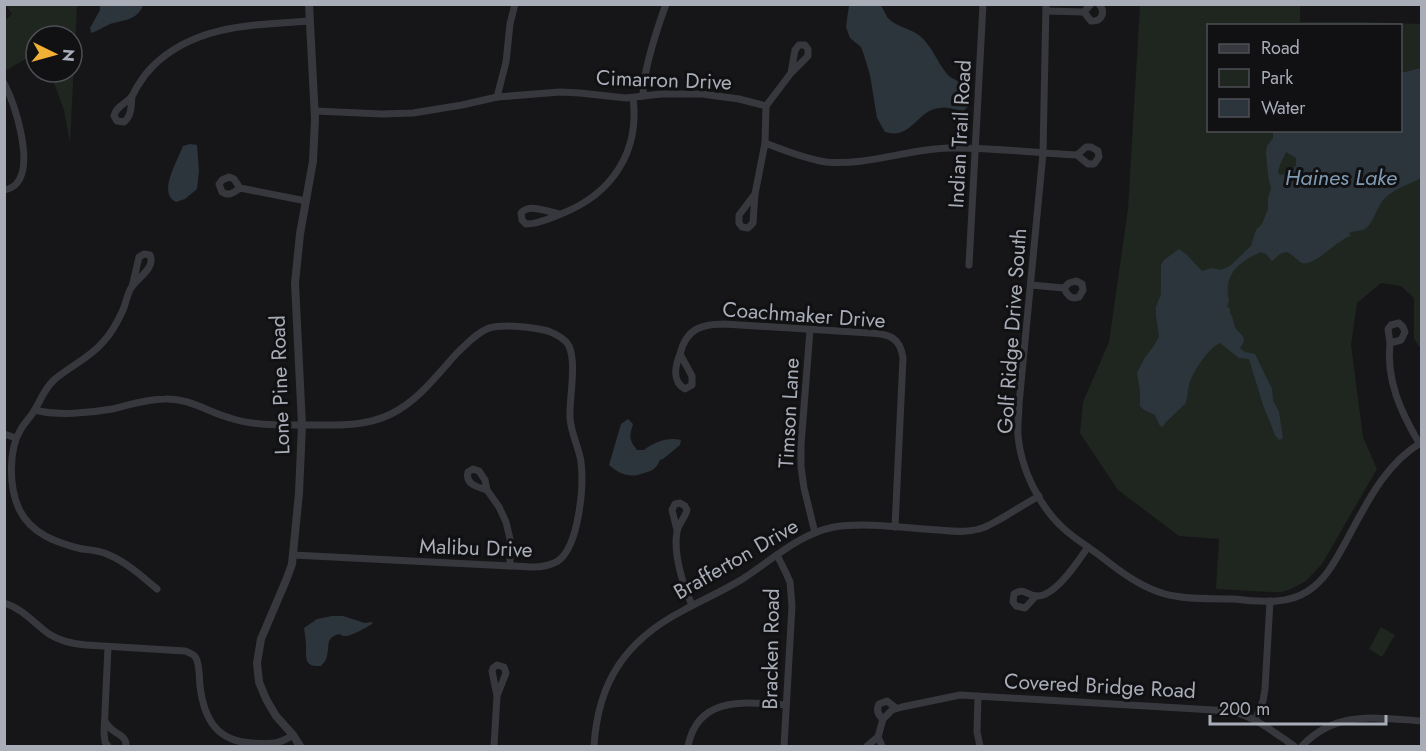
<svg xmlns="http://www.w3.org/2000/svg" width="1426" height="751" viewBox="0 0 1426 751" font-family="Jost,sans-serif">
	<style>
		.green { fill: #1e261f; fill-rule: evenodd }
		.water { fill: #2c353c; fill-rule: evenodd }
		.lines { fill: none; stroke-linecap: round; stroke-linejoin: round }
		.minor { stroke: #37383d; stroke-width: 7 }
		.tertiary { stroke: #37383d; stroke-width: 8 }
		.labels { text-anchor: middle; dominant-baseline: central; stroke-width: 6; stroke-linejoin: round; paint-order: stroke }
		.street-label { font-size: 21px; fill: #a8adb8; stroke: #111113 }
		.water-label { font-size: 22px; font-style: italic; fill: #7f9bb3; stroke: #111113 }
	</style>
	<rect width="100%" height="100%" fill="#161618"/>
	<g class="green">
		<polygon points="5,4 77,5 70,143 64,110 50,72 72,72 72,36 36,36 36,53 7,70 5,66 5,21 12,14"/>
		<path d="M 1140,5 L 1300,5 L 1300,22 L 1363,22 L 1421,24 L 1421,349 L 1414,339 L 1414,298 L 1401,286 L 1381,283 L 1357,303 L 1351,345 L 1363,437 L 1377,469 L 1322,564 L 1306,581 L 1291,589 L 1281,592 L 1270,592 L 1216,589 L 1219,539 L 1179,536 L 1118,490 L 1080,433 L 1083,402 L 1109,342 L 1128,209 ZM 1208,26 L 1400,26 L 1400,130 L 1208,130 Z"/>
		<polygon points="1381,627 1395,635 1382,657 1369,649"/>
	</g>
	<g class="water">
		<path d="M 100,5 L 143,5 C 138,20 124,20 110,24 C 103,27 98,31 91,33 L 90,28 L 100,10 Z"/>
		<path d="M 849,5 L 880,5 C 883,8 885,13 887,17 C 895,27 910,28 920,36 C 932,46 937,62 947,74 C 955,83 974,83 971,99 C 970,105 967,108 963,111 C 956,110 947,106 939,108 C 916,111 912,140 885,132 L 877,118 L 870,75 L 864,55 L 861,47 L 850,38 L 846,27 Z"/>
		<path d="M 1421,68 L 1421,178 C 1408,185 1395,188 1384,199 C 1376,207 1374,225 1363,230 C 1358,231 1354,231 1349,233 L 1351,236 C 1338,239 1314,267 1302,263 C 1296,260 1293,254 1286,252 L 1280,254 L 1272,261 L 1266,254 L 1261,252 C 1238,262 1223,275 1229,301 L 1227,306 L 1230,309 L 1230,313 C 1233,317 1233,321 1235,327 C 1240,336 1249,335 1240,348 L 1245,352 L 1255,354 L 1272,389 L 1273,400 L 1279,412 L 1283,438 L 1279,440 L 1275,435 L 1263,405 L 1249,359 L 1239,358 L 1220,343 C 1208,348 1192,373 1189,385 C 1187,392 1188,398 1185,404 L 1165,423 L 1163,427 L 1160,426 L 1155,415 L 1144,410 L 1140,406 L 1140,390 L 1137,373 L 1144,359 L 1155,344 L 1159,336 L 1156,316 L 1156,307 L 1161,294 L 1161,265 L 1164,260 L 1179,249 L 1187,255 L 1202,271 L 1212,268 L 1221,270 L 1230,266 L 1251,246 L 1256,230 L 1262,224 L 1268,209 L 1268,198 L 1271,189 L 1268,176 L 1266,152 L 1267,146 L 1273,138 L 1273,131 L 1400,130 L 1401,73 ZM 1286,152 L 1296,158 L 1296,165 L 1291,173 L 1280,175 L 1278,172 L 1280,165 Z"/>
		<path d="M 190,144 L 197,145 L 199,171 L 197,189 L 185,199 L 176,202 C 157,193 178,160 183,146 Z"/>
		<path d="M 628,419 L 633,424 C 629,437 629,439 637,450 L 644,450 C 655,442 667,437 681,440 L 680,445 L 663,459 L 660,460 C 656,470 651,471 641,474 C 630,478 619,474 609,465 L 621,424 Z"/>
		<path d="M 332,616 L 343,616 L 365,623 L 371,622 L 373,623 C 368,627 350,637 344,636 C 342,636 340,634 339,634 C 325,638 330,645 327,656 C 326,661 324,662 321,666 C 306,667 306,661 306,648 C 306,641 305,635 304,628 L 317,619 Z"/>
	</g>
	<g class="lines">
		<g class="minor">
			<path d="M 1046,4 L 1043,153 L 1019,404 C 1019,415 1017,425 1018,436 C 1021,469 1039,506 1063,528 C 1075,539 1090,548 1103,558 C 1122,573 1141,587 1165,594 C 1187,600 1211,598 1233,599 C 1259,601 1285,606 1308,591 C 1325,580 1334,563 1344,545 C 1365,507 1383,465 1422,442"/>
			<polyline points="1046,11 1084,12"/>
			<path d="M 1084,12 L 1091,21 C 1102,22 1106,12 1099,4"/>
			<polyline points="1084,12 1091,4"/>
			<path d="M 4,83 C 15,104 34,163 17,183 C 14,187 9,189 4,190"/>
			<path d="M 132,96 C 131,105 132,116 124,122 L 117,121 L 114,116 C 116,106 126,104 132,96 C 135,92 136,87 139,84 C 143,77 148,71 153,66 C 196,24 255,25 310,21"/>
			<path d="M 643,96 C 643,70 657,29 666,4"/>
			<polyline points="497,97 506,62 510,24 515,4"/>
			<polyline points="766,106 791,73 808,56 808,49 805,45 799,45 795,50 791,73"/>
			<polyline points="315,111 382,114 413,113 462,105 497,97 560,92 580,93 626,98 661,94 702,94 739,99 766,106"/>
			<path d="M 765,143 C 784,150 805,159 826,162 C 866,166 908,149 949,148 C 991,147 1034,153 1077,155 L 1088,164 L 1094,164 L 1099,157 L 1098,151 L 1091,147 L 1086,147 L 1077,155"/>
			<path d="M 240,188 L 234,179 L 229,177 L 222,180 L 219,184 L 222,192 C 229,197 234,192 240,188 L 306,201"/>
			<polyline points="755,194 753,223 748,228 742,227 739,223 739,215 755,194 765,143 766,106"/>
			<path d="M 560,214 C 548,212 530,203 521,213 L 522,220 L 526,224 C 539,224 550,218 561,214 C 612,194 640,152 633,98"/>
			<polyline points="969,265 983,4"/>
			<path d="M 1031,285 L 1064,288 C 1067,295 1071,300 1079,297 L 1083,290 L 1082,284 L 1076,281 L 1069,283 L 1064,288"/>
			<path d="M 132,287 L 139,257 L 144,254 L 150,255 C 156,268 137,278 131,288 C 127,295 126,303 123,310 C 118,321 112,332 104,341 C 90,358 70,366 54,380 C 44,389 41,400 34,411 C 30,418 24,423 21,429 C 8,450 9,487 19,509 C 31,534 57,543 82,549 C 91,550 101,551 109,555 C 126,562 143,577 157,589"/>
			<polyline points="810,330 801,445 801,467 804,488 815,533"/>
			<path d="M 1390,343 L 1388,329 L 1391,325 L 1399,323 L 1403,327 L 1405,332 L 1401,340 L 1390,343 C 1386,381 1401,412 1419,443"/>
			<path d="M 680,354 C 675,366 672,382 685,389 L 692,385 L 692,376 L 680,354 C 686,329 701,324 724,324 L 870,333 C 889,334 900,337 903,358 L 895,527"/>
			<path d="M 35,410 C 57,416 90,413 112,409 C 129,405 147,399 165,399 C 189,398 208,412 230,418 C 254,426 281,425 306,425 C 335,425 365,427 391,414 C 418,401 437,375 457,353 C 467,344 476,333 489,328 C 504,324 533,327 548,331 C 556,334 565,338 569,346 C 577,364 569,398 570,418 C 571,434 579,447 581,462 C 584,486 579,546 558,561 C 550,566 541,567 532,567 L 293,555"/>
			<polyline points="4,434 16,438"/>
			<path d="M 487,490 C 477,487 465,484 468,472 L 473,469 L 479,471 L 485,480 L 487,490 L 499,507 L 506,522 L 510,539 L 510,566"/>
			<path d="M 677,530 L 672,510 L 675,504 L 680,503 L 685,506 L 687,510 C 685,518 678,524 677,532 C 673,553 683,586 692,605"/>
			<polyline points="777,555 786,573 790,582 792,606 784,746"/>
			<path d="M 1036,596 L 1025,608 L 1016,606 L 1013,602 L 1014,594 C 1025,587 1027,596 1037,596 C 1056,596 1078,561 1088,547"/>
			<path d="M 4,603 C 22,608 34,623 49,634 C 60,641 73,644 86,645 L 185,651 C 190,653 194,654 196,658 C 200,666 199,677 200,686 C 204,719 217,742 253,743 C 270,744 278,745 293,735"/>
			<polyline points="978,696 977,732 980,746"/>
			<path d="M 883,719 C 878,715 876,710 879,704 L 887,701 L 896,708"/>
			<polyline points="1255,720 1263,701 1265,689 1270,601"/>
			<path d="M 105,721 C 111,735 127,733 126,746"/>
			<polyline points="878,737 882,746"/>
			<polyline points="108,746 105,742 104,733 108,647"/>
			<polyline points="494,746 497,696 492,671 493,668 497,665 504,667 506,673 497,696"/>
			<path d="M 594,746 C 598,681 626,640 684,610 C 704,599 725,590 744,578 C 773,559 799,534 834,527 C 867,522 905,528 939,530 C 952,531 966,533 979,529 C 988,527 996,521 1004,517 C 1015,510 1027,503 1039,496"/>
			<path d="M 688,746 C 698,695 746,702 786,705"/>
			<path d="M 867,746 L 878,737 L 883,719 L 892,710 L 902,707 L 960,695 L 1230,711 C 1254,716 1275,733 1294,746"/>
			<path d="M 1302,746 C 1336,710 1376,718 1422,721"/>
		</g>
		<polyline class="tertiary" points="300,746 293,735 276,716 266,699 259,682 257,663 261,639 287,578 292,564 299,493 302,425 295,283 300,234 313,161 315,119 309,4"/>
	</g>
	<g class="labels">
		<g class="street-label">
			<text transform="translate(664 80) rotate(2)">Cimarron Drive</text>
			<text transform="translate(960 134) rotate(-87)">Indian Trail Road</text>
			<text transform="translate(804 315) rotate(4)">Coachmaker Drive</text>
			<text transform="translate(1012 331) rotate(-86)">Golf Ridge Drive South</text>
			<text transform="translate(280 385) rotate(-92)">Lone Pine Road</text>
			<text transform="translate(789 413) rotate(-87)">Timson Lane</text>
			<text transform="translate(476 548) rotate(2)">Malibu Drive</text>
			<text transform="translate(736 559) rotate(-30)">Brafferton Drive</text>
			<text transform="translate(771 649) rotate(-89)">Bracken Road</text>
			<text transform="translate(1100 686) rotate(3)">Covered Bridge Road</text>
		</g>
		<g class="water-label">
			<text x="1341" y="177">Haines Lake</text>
		</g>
	</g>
	<rect width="1426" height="751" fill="none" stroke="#a8adb8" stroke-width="12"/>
	<rect x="1207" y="24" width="195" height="108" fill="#111113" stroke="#4d4f55" stroke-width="1.5"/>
	<rect x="1219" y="44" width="30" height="9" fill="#37383d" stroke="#4d4f55" stroke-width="1.5"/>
	<text x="1261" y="54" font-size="18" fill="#a8adb8">Road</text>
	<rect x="1219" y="69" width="30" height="18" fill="#1e261f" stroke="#4d4f55" stroke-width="1.5"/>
	<text x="1261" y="84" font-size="18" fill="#a8adb8">Park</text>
	<rect x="1219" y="99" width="30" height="18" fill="#2c353c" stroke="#4d4f55" stroke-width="1.5"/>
	<text x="1261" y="114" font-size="18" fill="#a8adb8">Water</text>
	<g transform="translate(54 54) rotate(95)"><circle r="28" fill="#111113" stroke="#4d4f55" stroke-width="1.5"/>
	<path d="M0-4.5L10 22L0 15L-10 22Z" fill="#f2b134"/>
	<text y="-9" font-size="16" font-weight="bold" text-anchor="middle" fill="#a8adb8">N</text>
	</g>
	<path d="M1210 715v9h176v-9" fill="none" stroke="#a8adb8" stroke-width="3"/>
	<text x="1219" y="715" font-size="18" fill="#a8adb8" stroke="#111113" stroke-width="4.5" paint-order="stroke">200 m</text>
</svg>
